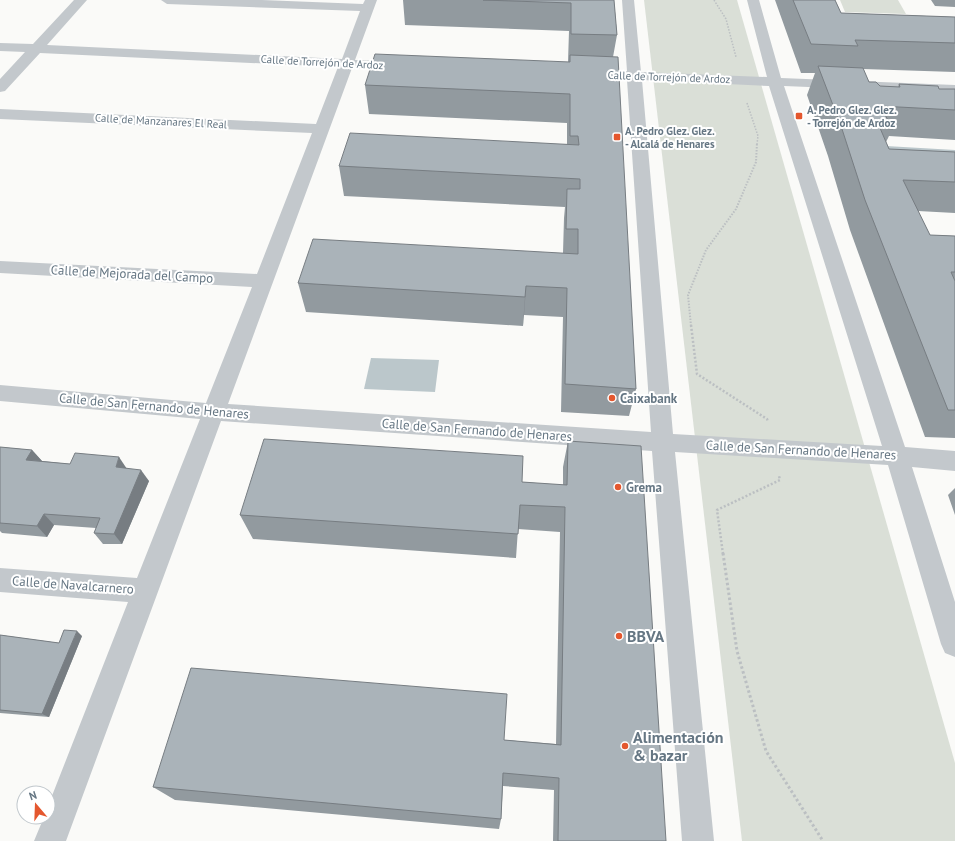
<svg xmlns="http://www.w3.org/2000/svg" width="955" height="841" viewBox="0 0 955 841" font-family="'PT Sans',sans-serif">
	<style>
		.green { fill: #dadfd7 }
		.water { fill: #bbc7cb }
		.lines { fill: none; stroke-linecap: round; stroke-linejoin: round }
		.path-far3 { stroke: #bbbfc2; stroke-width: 1.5; stroke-dasharray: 1.5 1.5; stroke-linecap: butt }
		.path-far2 { stroke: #bbbfc2; stroke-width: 2; stroke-dasharray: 1.5 1.5; stroke-linecap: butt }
		.path-far1 { stroke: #bbbfc2; stroke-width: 2.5; stroke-dasharray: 2 2; stroke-linecap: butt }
		.path { stroke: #bbbfc2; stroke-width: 3; stroke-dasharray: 2.5 2.5; stroke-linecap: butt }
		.minor { fill: #c3c8cc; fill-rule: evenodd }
		.wall { fill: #929a9f }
		.shaded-wall { fill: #777d82 }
		.building { fill: #aab3b9; stroke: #777d82 }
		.poi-dot { fill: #e4572e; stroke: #fff; stroke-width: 1.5 }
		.labels { text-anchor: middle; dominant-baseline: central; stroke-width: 4; stroke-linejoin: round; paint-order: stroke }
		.far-street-label { font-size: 11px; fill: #657683; stroke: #fff }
		.far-poi-label { font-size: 11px; font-weight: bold; fill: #657683; stroke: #fff; text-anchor: start }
		.street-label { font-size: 13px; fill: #657683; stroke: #fff }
		.poi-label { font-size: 13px; font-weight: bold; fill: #657683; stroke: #fff; text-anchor: start }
		.near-poi-label { font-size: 16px; font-weight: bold; fill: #657683; stroke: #fff; text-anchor: start }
	</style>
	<rect width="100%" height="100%" fill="#fafaf8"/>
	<g class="green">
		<polygon points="644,0 737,0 955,763 955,841 742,841"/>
		<polygon points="840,0 898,0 906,14 845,12"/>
	</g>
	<g class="water">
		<polygon points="886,146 955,150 955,160 891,157"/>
		<polygon points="371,358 439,360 435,392 364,389"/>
	</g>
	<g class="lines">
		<g class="path-far3">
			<polyline points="714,0 726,19 736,57"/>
			<polyline points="747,103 758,136 757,144"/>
		</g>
		<polyline class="path-far2" points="691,326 688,295 706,250 736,209 756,162 757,143"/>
		<g class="path-far1">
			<polyline points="691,325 697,374 767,419 768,422"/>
			<polyline points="723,554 717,510 780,480 779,476"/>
		</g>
		<polyline class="path" points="723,553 737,651 766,751 823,841"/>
		<path class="minor" d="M 74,0 L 87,0 L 47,45 L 342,59 L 360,11 L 167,4 L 161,0 L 262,0 L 363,4 L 365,0 L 377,0 L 355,60 L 402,62 L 407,63 L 409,66 L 407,69 L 402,70 L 352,68 L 228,404 L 651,432 L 627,80 L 589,78 L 584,77 L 582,74 L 584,71 L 589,70 L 627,71 L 622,0 L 634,0 L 641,72 L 767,77 L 747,0 L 759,0 L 781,78 L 955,85 L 955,93 L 784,86 L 905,447 L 955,451 L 955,471 L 912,467 L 955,602 L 955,657 L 945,653 L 941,644 L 888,465 L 675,452 L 714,841 L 682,841 L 652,451 L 221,421 L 66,841 L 34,841 L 44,817 L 48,817 L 48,806 L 128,602 L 0,592 L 0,568 L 137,578 L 200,419 L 0,401 L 0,385 L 206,403 L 252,287 L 0,273 L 0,261 L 257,274 L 312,133 L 0,119 L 0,109 L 316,124 L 338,67 L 40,53 L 5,91 L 0,92 L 0,79 L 25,52 L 0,51 L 0,43 L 33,44 ZM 642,80 L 769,86 L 882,446 L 673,434 Z"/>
	</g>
	<g class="wall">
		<polygon points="403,0 614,0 617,35 613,57 636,389 629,416 561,412 563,317 524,315 523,326 306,312 298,283 563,253 564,218 565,207 344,196 339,166 567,144 567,123 369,114 365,85 569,62 568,62 569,31 405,25"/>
		<polygon points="775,0 835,0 841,13 955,17 955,72 863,69 869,82 880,86 898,87 899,84 939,89 955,89 955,140 889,136 886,142 889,149 955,152 955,213 918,211 930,235 955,236 955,438 925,437 850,230 828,156 807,95 815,73 801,73"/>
		<polygon points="931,0 955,0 955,7 935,6"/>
		<polygon points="568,441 666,841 553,841 554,790 503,786 501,819 499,829 175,800 153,787 504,740 556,744 560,532 518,529 516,558 253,539 240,515 522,482 563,485 563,467"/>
		<polygon points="0,447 32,450 42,461 70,464 127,468 149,481 122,544 103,544 94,533 96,528 54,525 47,537 2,533 0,531"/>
		<polygon points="955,488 955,515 948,495"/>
		<polygon points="0,635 59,643 82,636 49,717 0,713"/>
	</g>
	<g class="shaded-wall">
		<polygon points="526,286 524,315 523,326 525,297"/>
		<polygon points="32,450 42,461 26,460"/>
		<polygon points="119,457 127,469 116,467"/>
		<polygon points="141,470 149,481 122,544 114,534"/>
		<polygon points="44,514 54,525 47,537 37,526"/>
		<polygon points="77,631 82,636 49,717 42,714"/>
	</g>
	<g class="building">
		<polygon points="483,0 614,0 617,35 571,34 571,3"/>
		<polygon points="793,0 835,0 841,13 955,17 955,43 855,40 858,46 811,44"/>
		<polygon points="375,54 570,62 570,55 618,57 636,389 565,384 567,288 526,286 525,297 298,283 313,239 578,254 578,229 566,229 567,189 580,189 580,179 339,166 350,133 579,145 578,136 570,136 570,94 365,85"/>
		<polygon points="818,66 863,68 869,82 876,82 880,86 900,87 899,84 938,86 939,89 955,89 955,110 880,106 893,129 880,128 889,149 955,152 955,182 903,180 930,235 955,236 955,272 951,272 955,281 955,410 948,410 865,200 841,126"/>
		<polygon points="264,439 523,456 522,482 567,485 568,441 641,446 666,841 558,841 559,778 503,773 501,819 153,787 191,668 507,694 504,740 561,745 565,507 520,505 518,534 240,515"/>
		<polygon points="0,447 32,450 26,460 70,464 75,453 119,457 116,467 141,470 114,534 94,533 100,518 44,514 37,526 0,523"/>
		<polygon points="64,630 77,631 42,714 0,710 0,635 59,643"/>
	</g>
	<g class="poi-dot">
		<rect x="795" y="112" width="8" height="8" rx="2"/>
		<rect x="613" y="133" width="8" height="8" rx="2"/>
		<circle cx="612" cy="398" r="4"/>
		<circle cx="618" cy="487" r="4"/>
		<circle cx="619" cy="636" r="4"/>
		<circle cx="625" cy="746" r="4"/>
	</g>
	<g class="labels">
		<g class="far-street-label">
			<text transform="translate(322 62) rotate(3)">Calle de Torrejón de Ardoz</text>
			<text transform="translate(669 77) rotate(2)">Calle de Torrejón de Ardoz</text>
			<text transform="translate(161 121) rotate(3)">Calle de Manzanares El Real</text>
		</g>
		<g class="far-poi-label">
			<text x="807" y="110">A. Pedro Glez. Glez.<tspan x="807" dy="13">- Torrejón de Ardoz</tspan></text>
			<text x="625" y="131">A. Pedro Glez. Glez.<tspan x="625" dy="13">- Alcalá de Henares</tspan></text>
		</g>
		<g class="street-label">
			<text transform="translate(132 274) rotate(3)">Calle de Mejorada del Campo</text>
			<text transform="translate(154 406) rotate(5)">Calle de San Fernando de Henares</text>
			<text transform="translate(477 430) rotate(4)">Calle de San Fernando de Henares</text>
			<text transform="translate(801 450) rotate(3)">Calle de San Fernando de Henares</text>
			<text transform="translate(73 585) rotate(4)">Calle de Navalcarnero</text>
		</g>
		<g class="poi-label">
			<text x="620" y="398">Caixabank</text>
			<text x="626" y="487">Grema</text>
		</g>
		<g class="near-poi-label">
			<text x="627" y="636">BBVA</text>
			<text x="633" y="737">Alimentación<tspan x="633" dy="18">&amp; bazar</tspan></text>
		</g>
	</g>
	<g transform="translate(36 805) rotate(341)"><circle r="19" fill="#ffffff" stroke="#c1c8cd"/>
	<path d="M0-3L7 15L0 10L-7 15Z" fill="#e4572e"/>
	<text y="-6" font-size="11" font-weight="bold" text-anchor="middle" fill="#657683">N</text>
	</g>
</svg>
